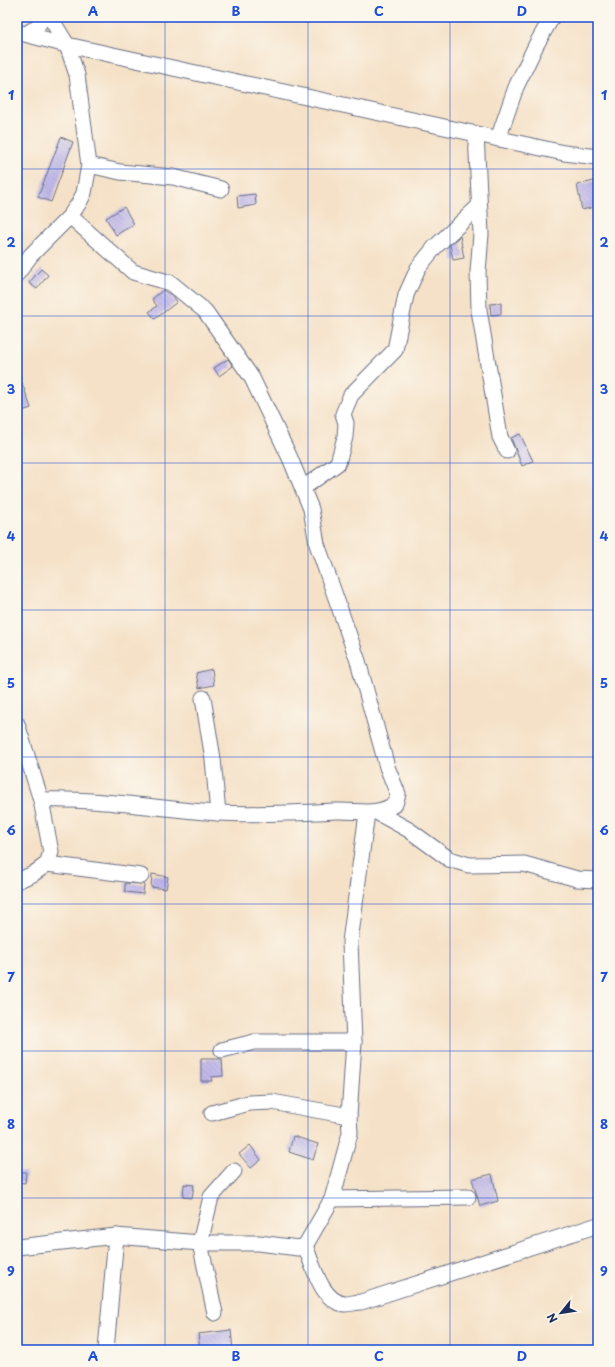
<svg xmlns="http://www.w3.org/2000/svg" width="615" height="1367" viewBox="0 0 615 1367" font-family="'Playpen Sans',sans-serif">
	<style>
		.building { fill: url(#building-back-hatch) }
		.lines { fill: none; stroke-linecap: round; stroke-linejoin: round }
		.minor-casing { stroke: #676d83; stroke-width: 17 }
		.minor { stroke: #fff; stroke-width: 15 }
		.grid { fill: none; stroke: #1d4ed8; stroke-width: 1; stroke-opacity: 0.55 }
		.neatline { fill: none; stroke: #1d4ed8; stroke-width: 1.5 }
		.grid-label { font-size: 13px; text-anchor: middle; font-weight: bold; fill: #1d4ed8 }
	</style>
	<defs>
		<pattern id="building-back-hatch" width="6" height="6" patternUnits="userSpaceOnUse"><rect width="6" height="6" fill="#c0b8e8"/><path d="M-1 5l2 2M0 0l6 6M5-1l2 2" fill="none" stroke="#a49ec9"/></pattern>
	</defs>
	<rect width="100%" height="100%" fill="#fbf7ec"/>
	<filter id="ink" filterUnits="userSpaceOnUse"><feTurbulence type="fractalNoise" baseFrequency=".025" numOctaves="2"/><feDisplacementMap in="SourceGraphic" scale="8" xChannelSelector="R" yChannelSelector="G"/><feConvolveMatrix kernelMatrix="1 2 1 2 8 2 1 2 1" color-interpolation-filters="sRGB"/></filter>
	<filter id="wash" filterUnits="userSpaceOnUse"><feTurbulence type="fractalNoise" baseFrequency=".012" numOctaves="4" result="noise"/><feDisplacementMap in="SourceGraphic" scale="16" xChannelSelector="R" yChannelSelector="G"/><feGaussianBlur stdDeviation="0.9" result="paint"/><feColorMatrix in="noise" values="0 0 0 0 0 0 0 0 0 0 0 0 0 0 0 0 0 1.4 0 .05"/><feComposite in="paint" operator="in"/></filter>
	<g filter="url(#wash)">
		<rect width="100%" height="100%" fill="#f5e1c7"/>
		<g id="blocks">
			<g class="building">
				<polygon points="61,137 73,142 51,202 38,197"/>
				<polygon points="594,181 598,187 598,206 582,210 577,185"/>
				<polygon points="255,194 256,205 238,208 237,196"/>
				<polygon points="124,207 134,224 116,235 106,218"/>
				<polygon points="460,236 464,258 453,260 450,245"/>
				<polygon points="41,269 48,275 37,289 29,283"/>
				<polygon points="163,290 173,296 177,302 155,319 149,312 157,306 152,299"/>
				<polygon points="501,303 501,314 491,315 490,304"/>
				<polygon points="228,359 233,366 219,376 214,368"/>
				<polygon points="17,372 18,372 31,408 19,412 17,404"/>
				<polygon points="520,434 533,461 522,466 511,438"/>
				<polygon points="212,669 214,685 199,688 196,673"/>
				<polygon points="152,874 168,877 166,889 151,887"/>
				<polygon points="125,883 144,884 143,894 125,892"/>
				<polygon points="201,1059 222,1059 223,1076 211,1077 212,1081 201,1081"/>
				<polygon points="293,1136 318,1144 313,1160 289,1152"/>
				<polygon points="250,1145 261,1160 251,1168 239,1154"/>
				<polygon points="17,1172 26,1172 25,1183 17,1182"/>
				<polygon points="492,1174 498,1201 480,1206 472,1179"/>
				<polygon points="184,1184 194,1185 192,1198 183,1197"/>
				<polygon points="231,1330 233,1350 200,1350 198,1334"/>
			</g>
		</g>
	</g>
	<g filter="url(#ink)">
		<use href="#blocks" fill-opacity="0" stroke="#676d83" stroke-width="1"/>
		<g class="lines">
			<defs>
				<g id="minor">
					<polyline points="17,32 67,45 564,153 598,157"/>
					<polyline points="26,34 37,27 43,17"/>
					<polyline points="476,134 481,234 478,272 479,310 500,437 507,451"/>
					<polyline points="498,139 516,87 536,45 552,17"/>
					<polyline points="89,165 120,172 173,177 221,189"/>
					<polyline points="17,274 31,255 70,216 79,203 84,193 89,165 77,75 67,45 50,17"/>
					<polyline points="303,488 338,463 345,437 346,423 343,414 351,395 395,350 406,295 418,268 435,247 479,206"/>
					<polyline points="203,698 213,759 218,813"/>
					<polyline points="17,724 41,800 51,852 47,864 33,874 17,881"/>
					<path d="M 41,800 C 100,798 159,809 218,813 C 257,815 297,813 336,811 C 359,810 375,817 395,804 L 398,794 L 387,767 L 358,661 L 317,544 L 311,509 L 290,458 L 252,378 L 205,311 L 171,283 L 133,272 L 70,216"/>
					<polyline points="378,813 409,830 449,859 469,865 524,864 577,879 598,880"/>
					<polyline points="47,864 141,876"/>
					<polyline points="222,1050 254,1042 354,1042"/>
					<polyline points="212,1113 249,1103 272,1102 349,1116"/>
					<polyline points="332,1199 468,1197"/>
					<path d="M 305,1246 C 313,1264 321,1302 345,1304 C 350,1304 356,1302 361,1302 L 598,1225"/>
					<polyline points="17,1247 116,1236 200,1243 259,1243 298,1248 305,1246 332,1199 350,1133 349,1116 354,1042 350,942 367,813"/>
					<polyline points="215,1313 200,1243 211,1197 234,1171"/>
					<polyline points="106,1350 116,1236"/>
				</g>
			</defs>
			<use href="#minor" class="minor-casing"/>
			<use href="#minor" class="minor"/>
		</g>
	</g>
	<path class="grid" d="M 165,17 L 165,1350M 308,17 L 308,1350M 450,17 L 450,1350M 17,169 L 598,169M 17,316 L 598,316M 17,463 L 598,463M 17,610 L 598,610M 17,757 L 598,757M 17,904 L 598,904M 17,1051 L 598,1051M 17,1198 L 598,1198"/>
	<rect width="615" height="1367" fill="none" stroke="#fbf7ec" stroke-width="44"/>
	<g transform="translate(561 1313) rotate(240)" stroke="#fbf7ec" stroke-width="3" paint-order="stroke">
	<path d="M0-3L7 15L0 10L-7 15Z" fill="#1b2f5e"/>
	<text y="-6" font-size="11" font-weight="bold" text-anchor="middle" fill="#1b2f5e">N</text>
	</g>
	<rect x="22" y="22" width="571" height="1323" class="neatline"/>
	<g class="grid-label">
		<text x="93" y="16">A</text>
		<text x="236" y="16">B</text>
		<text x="379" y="16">C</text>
		<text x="522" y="16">D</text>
		<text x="11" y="100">1</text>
		<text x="604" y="100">1</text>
		<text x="11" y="247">2</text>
		<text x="604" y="247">2</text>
		<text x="11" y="394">3</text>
		<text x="604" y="394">3</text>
		<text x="11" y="541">4</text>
		<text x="604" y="541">4</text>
		<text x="11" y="688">5</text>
		<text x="604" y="688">5</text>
		<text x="11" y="835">6</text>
		<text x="604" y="835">6</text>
		<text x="11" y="982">7</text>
		<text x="604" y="982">7</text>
		<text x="11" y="1129">8</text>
		<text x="604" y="1129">8</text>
		<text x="11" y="1276">9</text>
		<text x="604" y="1276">9</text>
		<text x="93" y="1361">A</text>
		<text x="236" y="1361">B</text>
		<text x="379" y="1361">C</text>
		<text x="522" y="1361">D</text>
	</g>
</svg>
